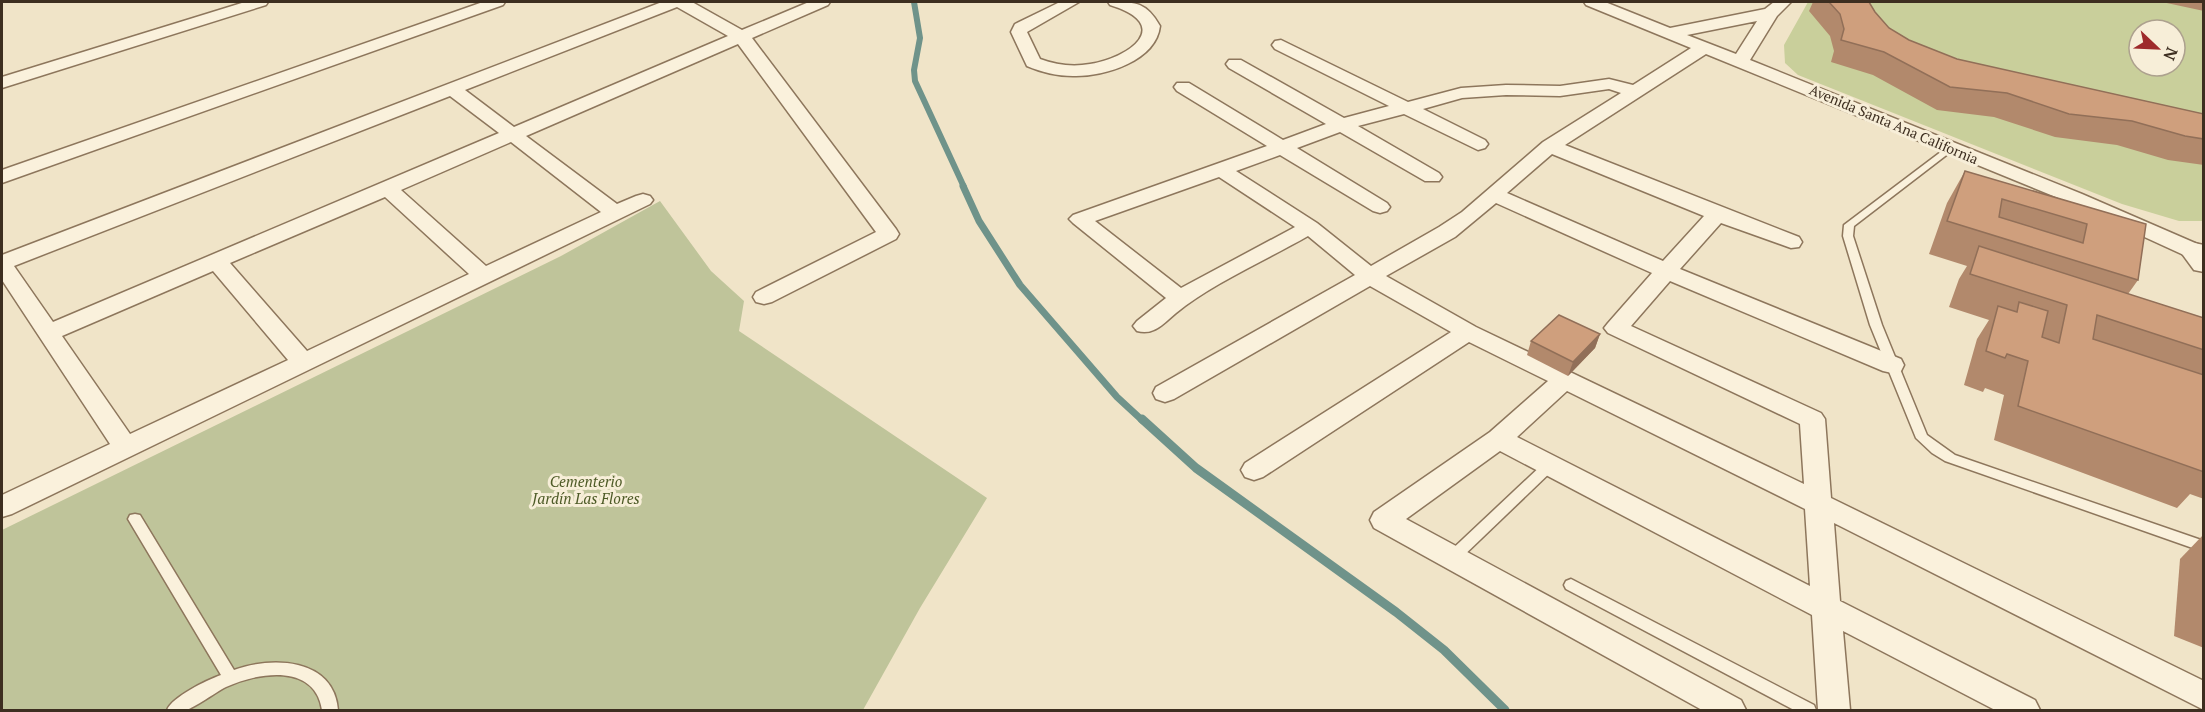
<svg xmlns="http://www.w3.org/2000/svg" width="2205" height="712" viewBox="0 0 2205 712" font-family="'PT Serif',serif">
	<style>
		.green { fill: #c9cf9b; fill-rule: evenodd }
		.cemetery { fill: #bfc49a }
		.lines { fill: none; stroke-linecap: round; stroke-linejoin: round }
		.stream-far2 { stroke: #6f938a; stroke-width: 6 }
		.stream-far1 { stroke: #6f938a; stroke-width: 7 }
		.stream { stroke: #6f938a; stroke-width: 9 }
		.service-casing { stroke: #8d765c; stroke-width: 3 }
		.minor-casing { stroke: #8d765c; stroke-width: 3 }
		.tertiary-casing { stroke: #8d765c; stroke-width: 3 }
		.service { fill: #faf1dc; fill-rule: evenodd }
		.minor { fill: #faf1dc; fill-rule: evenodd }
		.tertiary { fill: #faf1dc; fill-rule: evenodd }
		.wall { fill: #b2896c }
		.shaded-wall { fill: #916f58 }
		.building { fill: #cf9f7d; stroke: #916f58; stroke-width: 1.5; fill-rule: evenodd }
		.labels { text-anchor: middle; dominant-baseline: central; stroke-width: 6; stroke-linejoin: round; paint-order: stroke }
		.far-street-label { font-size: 14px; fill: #3d2e20; stroke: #f7eed8 }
		.park-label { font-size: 15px; font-style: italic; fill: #4d5a26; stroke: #f7eed8 }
	</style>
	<rect width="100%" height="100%" fill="#f0e4c8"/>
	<path class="green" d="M 1808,2 L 2203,2 L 2203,221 L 2179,221 L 2122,204 L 1798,75 L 1785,63 L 1784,45 ZM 2139,30 L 2175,30 L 2175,66 L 2139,66 Z"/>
	<polygon class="cemetery" points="660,201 711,271 744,301 739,331 987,498 920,608 863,710 2,710 2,530 561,256"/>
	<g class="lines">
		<polyline class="stream-far2" points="914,2 920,38 914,70 915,81 964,187"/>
		<polyline class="stream-far1" points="963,186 979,221 1020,285 1117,397 1143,421"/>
		<polyline class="stream" points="1142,419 1196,468 1396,612 1444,650 1505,710"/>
		<defs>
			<g id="service">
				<polygon points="1950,145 1955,148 1953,150 1854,226 1853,236 1882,325 1927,435 1955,455 2204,541 2204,552 1945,461 1932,453 1916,438 1870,325 1843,236 1844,225"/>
				<polygon points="1550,460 1555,462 1557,465 1555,468 1457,562 1452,564 1447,562 1445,558 1447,554 1545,462"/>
				<path d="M 135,514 L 140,515 L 234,670 C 272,656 334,658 338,710 L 322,710 C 315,663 258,672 226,687 C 216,692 194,708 186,710 C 181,712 173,710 167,710 C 172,697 207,680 221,675 L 128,519 L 130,515 Z"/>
				<polygon points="1571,579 1814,705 1816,710 1794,710 1566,589 1564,585 1566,581"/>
			</g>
			<g id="minor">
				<polygon points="245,2 268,2 266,5 2,88 2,77"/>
				<polygon points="483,2 505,2 503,5 2,183 2,170"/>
				<path d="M 662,2 L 692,2 L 742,30 L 809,2 L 830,2 L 828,5 L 752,38 L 896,229 L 899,234 L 896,239 L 772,302 L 764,304 L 756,302 L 753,297 L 756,292 L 876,232 L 738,44 L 526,136 L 617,204 L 636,196 L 643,194 L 650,196 L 653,200 L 650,204 L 12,514 L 2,517 L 2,495 L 110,444 L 2,280 L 2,255 ZM 677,7 L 728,36 L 514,127 L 465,90 ZM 450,96 L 499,133 L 53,322 L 14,266 ZM 511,142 L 601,212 L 486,266 L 401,190 ZM 385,197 L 469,274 L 307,351 L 230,263 ZM 213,271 L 288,360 L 130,434 L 62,336 Z"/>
				<path d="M 1060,2 L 1079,2 L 1027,32 L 1040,59 C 1056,65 1073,67 1090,64 C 1129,58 1175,25 1110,5 L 1108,2 C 1134,2 1146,1 1160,26 C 1156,61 1104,77 1073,76 C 1057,76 1041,72 1027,66 L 1011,32 L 1015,24 Z"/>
				<path d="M 1584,2 L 1605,2 L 1670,28 L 1765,9 L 1774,2 L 1791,2 L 1777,16 L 1750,60 L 2082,194 L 2202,246 L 2204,249 L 2202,256 L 2194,258 L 2186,256 L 2068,202 L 1706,54 L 1565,145 L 1799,237 L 1802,242 L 1799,247 L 1791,248 L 1721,223 L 1680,269 L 1901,359 L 1904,365 L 1901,371 L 1892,373 L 1883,371 L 1670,281 L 1631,326 L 1821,413 L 1825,419 L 1831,498 L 2204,681 L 2204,710 L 1834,523 L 1840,601 L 2035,700 L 2040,710 L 1995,710 L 1843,631 L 1850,710 L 1818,710 L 1812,615 L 1500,451 L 1406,519 L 1741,700 L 1746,710 L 1702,710 L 1374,528 L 1370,520 L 1374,512 L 1490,432 L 1548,381 L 1469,342 L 1263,477 L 1254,480 L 1245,477 L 1241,470 L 1245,463 L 1451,332 L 1370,286 L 1174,399 L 1165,402 L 1156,399 L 1153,393 L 1156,387 L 1355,275 L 1308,236 C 1268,259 1211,284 1176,313 C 1164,323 1154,336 1137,331 L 1133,326 L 1137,321 L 1166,298 L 1073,223 L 1069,219 L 1073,215 L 1267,146 L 1177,91 L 1174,87 L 1177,83 L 1189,83 L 1283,140 L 1326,124 L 1229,68 L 1226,64 L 1229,60 L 1241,60 L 1344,118 L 1389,106 L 1275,49 L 1272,45 L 1275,41 L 1281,40 L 1408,102 L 1461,88 L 1506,85 L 1560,86 L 1609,79 L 1633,85 L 1691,48 L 1586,5 ZM 1757,21 L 1736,54 L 1687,35 ZM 1609,89 L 1621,93 L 1543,142 L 1462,212 L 1439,227 L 1371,266 L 1317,223 L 1236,171 L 1280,155 L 1373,211 L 1380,213 L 1387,211 L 1390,207 L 1387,203 L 1297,148 L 1340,132 L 1425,181 L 1439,181 L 1442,177 L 1439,173 L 1358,126 L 1404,114 L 1478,150 L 1485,148 L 1488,144 L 1485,140 L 1423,109 L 1462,98 L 1506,95 L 1560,96 ZM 1552,154 L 1704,216 L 1663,261 L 1507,193 ZM 1219,177 L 1295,227 L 1181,288 L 1095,221 ZM 1496,203 L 1652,273 L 1608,323 L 1604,328 L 1608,333 L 1800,424 L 1804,484 L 1476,327 L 1386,276 L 1455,237 ZM 1567,391 L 1805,509 L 1810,586 L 1517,437 Z"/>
			</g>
			<polygon id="tertiary" points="2194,243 2204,245 2204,272 2194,270 2180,251 2184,245"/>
		</defs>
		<use href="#service" class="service-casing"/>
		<use href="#minor" class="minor-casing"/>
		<use href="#tertiary" class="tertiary-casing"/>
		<use href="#service" class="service"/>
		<use href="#minor" class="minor"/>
		<use href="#tertiary" class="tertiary"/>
	</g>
	<g class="wall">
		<polygon points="1813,2 1869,2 1875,12 1889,28 1909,40 1957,59 2204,114 2204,165 2168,160 2117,145 2055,137 1994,117 1937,110 1873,75 1831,62 1834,51 1830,36 1809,11"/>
		<polygon points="2162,2 2204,2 2204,11"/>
		<polygon points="1965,171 2146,224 2138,280 2128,294 2204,318 2204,499 2190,494 2177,508 1994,440 2004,395 1985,388 1983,392 1964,385 1977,339 1989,320 1949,307 1959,279 1967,266 1929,254 1947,203"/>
		<polygon points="1600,334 1595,348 1568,376 1527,355 1531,341"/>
		<polygon points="2204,534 2204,648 2174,636 2180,559"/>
	</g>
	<polygon class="shaded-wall" points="1600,334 1595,348 1568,376 1573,362"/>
	<g class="building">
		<polygon points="1829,2 1869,2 1875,12 1889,28 1909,40 1957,59 2204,114 2204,139 2185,136 2132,121 2069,114 2007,93 1950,87 1884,52 1841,40 1844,29 1840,14"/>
		<path d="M 1965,171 L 2146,224 L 2138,280 L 1947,221 ZM 2002,199 L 2087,224 L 2083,243 L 1999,217 Z"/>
		<polygon points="1979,246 2204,318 2204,350 2097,315 2093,339 2204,375 2204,472 2018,406 2028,361 2007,354 2005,358 1986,351 1998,306 2017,312 2019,302 2048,311 2042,337 2059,343 2067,305 1970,274"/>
		<polygon points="1559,315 1600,334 1573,362 1531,341"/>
	</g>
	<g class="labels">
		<g class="far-street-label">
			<text transform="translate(1894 124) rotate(23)">Avenida Santa Ana California</text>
		</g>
		<g class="park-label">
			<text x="586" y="481">Cementerio<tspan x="586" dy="17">Jardín Las Flores</tspan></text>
		</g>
	</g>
	<rect width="2205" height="712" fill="none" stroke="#3d2e20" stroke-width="6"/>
	<g transform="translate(2157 48) rotate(113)"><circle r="28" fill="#f7eed8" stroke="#ada18e" stroke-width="1.5"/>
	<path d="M0-4.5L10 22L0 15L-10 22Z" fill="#9e2a2b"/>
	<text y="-9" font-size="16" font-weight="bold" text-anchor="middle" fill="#3d2e20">N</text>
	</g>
</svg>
